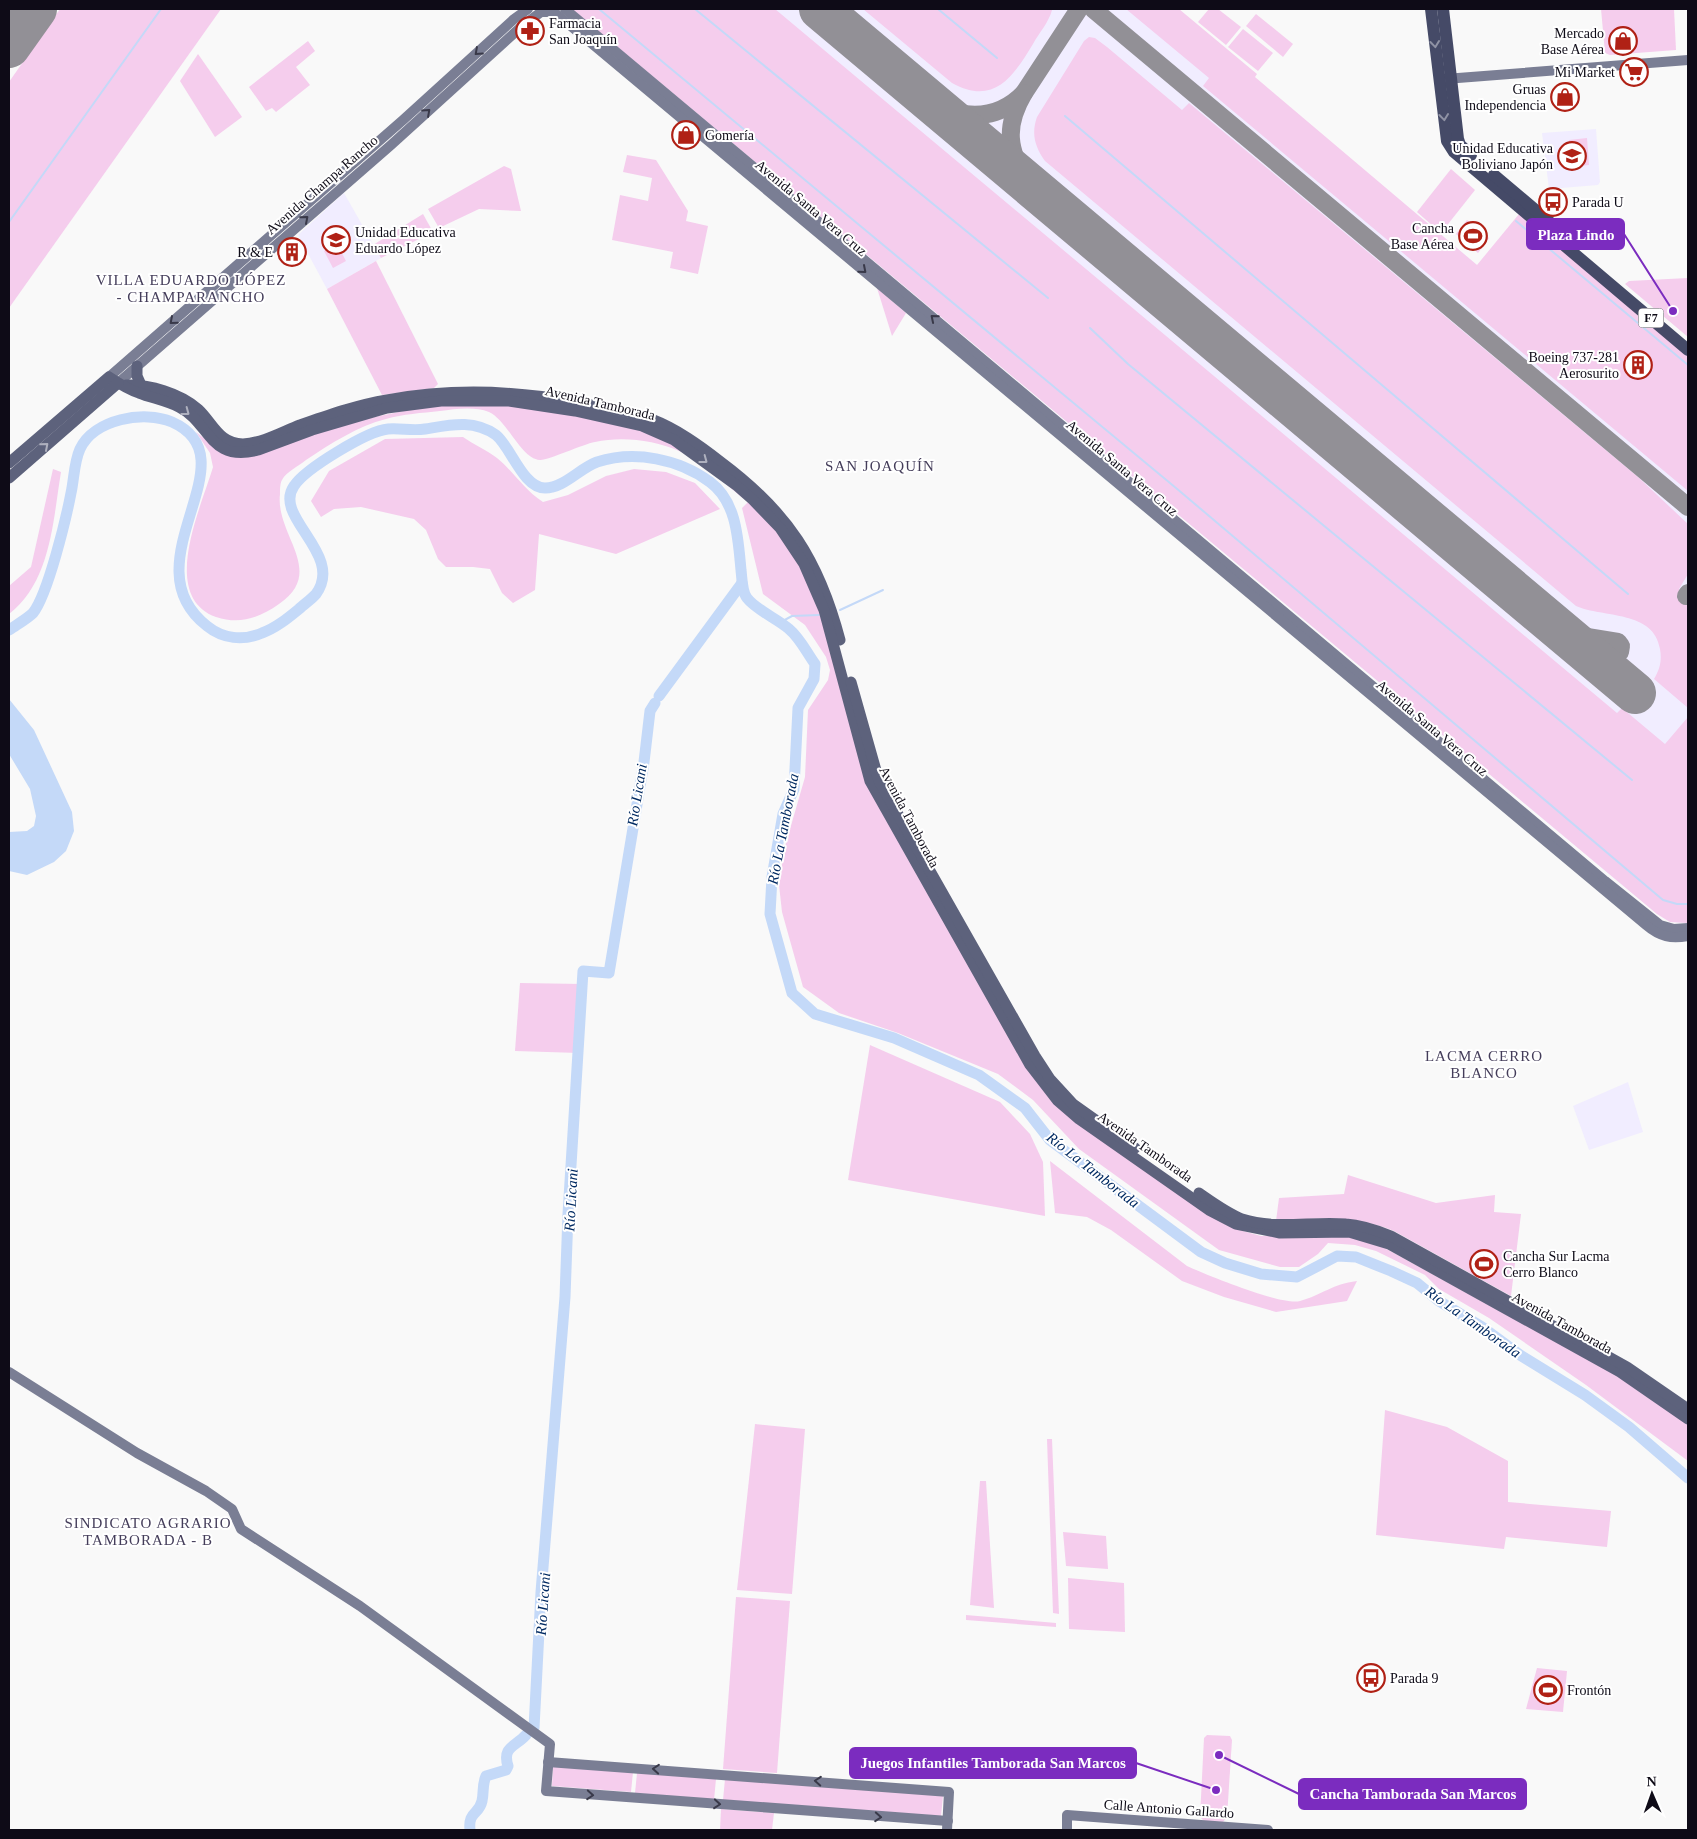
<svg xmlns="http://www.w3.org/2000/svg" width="1697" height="1839" viewBox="0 0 1697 1839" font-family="Georgia,serif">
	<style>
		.built { fill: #f1edff }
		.green { fill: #f5cded }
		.water { fill: #c4d9f8 }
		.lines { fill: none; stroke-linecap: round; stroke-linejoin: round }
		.stream { stroke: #c4d9f8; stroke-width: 2 }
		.river { stroke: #c4d9f8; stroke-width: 11 }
		.taxiway { stroke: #929096; stroke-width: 18 }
		.runway { stroke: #929096; stroke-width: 42 }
		.secondary { stroke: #7a7e94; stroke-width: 10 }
		.primary { stroke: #5d627c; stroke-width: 11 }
		.highway { stroke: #454a67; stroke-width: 12 }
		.oneway { stroke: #8f92a4 }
		.oneway2 { stroke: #393949 }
		.oneway3 { stroke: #aeb0be }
		.labels { text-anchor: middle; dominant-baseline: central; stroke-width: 4; stroke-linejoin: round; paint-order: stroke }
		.shield { fill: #fff; stroke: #56545d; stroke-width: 1 }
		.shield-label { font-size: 12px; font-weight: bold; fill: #0e0b17 }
		.poi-label { font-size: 14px; fill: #0e0b17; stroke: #fff; text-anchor: start }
		.street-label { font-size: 14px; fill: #0e0b17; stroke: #fff }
		.neighbourhood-label { font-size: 15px; letter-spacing: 1px; fill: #443d5a; stroke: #fff }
		.water-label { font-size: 15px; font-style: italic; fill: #002a62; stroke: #fff }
		.leader { fill: none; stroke: #7b2cbf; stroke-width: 2 }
		.callout-dot { fill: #7b2cbf; stroke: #fff; stroke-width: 2 }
		.callout { fill: #7b2cbf; stroke: #7b2cbf; stroke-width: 2 }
		.callout-label { font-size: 15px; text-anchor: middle; font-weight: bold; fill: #fff }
	</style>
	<rect width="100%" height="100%" fill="#f9f9f9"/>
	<g class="built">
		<polygon points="572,9 1173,9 1477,265 1688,355 1688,923 1670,922 1657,914"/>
		<polygon points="1596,129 1600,182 1598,185 1549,189 1542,133"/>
		<polygon points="344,193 381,258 327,289 298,235"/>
		<polygon points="1628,1082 1643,1132 1589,1150 1573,1106"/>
	</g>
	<g class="green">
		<polygon points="60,9 221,9 9,308 9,82"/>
		<polygon points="572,9 775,9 1617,713 1622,708 1665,744 1688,717 1688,923 1670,922 1657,914"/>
		<path d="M 863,9 L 1052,9 L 1052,10 C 1049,22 1039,33 1033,44 C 1013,77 994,106 952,83 Z"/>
		<polygon points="1126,9 1179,9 1257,74 1255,77 1275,94 1477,265 1519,214 1688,355 1688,491 1203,86 1209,78"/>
		<polygon points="1209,9 1218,9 1241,27 1226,45 1198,22"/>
		<polygon points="1601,9 1674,9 1676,50 1610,55 1605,53"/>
		<polygon points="1256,14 1293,44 1283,57 1246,26"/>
		<polygon points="1243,29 1273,53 1258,71 1228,47"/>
		<path d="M 1089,37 L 1095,38 L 1107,47 L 1182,110 L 1189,103 L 1638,477 L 1688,524 L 1688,574 L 1679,589 L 1688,598 L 1688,708 L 1654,679 C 1660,669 1662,661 1660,649 C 1654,610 1603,618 1576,606 L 1045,161 C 1035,147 1031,134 1037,117 L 1084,41 Z"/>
		<polygon points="308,41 315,51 296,67 310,85 276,112 272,108 266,111 249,87"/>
		<polygon points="198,54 242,117 215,137 180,81"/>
		<polygon points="1587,138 1589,165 1571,167 1569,140"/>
		<polygon points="627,155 656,160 688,211 686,221 708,226 698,274 670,268 673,252 612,240 620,195 648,201 652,178 623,172"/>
		<polygon points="504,166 511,169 521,211 479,209 439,228 428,209"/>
		<polygon points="1451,169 1475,190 1441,233 1417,212"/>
		<polygon points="423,214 433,232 381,258 373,245"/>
		<polygon points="1467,220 1489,238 1478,253 1456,234"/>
		<polygon points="337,244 346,261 333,268 324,251"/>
		<polygon points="376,261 438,384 434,388 382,395 327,289"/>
		<polygon points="1688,278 1688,337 1625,284 1629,281"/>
		<polygon points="877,288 906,313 892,336"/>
		<path d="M 520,405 L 637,428 L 672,443 L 735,487 L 775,527 L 802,568 L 822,614 L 848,715 L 1036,1080 L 1243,1231 L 1261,1236 L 1339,1235 L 1374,1242 L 1631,1383 L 1688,1424 L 1688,1461 L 1586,1385 L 1489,1318 L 1439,1289 L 1425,1275 L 1376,1251 L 1355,1245 L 1328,1243 L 1318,1254 L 1299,1267 L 1280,1267 L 1219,1250 L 1079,1149 L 1033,1100 L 998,1074 L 898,1033 L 839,1013 L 803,987 L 782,912 L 779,885 L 784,850 L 805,777 L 808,710 L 828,680 L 830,670 L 826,657 L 805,625 L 763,594 L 742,508 L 748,502 C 728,487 702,461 679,451 C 654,440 622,436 595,442 C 583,444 547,461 540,460 C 521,459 508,421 489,412 C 474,406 455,409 440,411 C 422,413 403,414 386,419 C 358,426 330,444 306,460 C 299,466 286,472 282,480 C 280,483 280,490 280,494 C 275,535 327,571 279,604 C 259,618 240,625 216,617 C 159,596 201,508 213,467 L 210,453 L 196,432 L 218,449 L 428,406 Z"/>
		<path d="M 463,437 C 474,445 487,450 497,458 C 514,472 524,490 543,502 L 568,495 L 606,476 L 634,469 L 666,472 L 695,483 L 720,509 L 616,554 L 539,534 L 535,590 L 513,603 L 502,593 L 490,569 L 473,567 L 446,567 L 438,559 L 426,530 L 414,519 L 361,507 L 334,509 L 321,517 L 311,501 L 329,471 L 385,439 Z"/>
		<path d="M 53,469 L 61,472 C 53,520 51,582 9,614 L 9,586 L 31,567 Z"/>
		<polygon points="520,983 583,984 579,1053 515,1051"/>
		<polygon points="870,1045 1000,1102 1030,1134 1043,1162 1045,1216 848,1180"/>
		<path d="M 1050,1161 L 1187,1266 C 1207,1275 1282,1306 1300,1301 C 1322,1295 1332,1284 1357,1281 L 1347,1301 L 1276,1312 L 1224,1297 L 1182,1281 L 1111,1230 L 1087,1217 L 1055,1213 Z"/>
		<path d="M 1348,1175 L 1436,1203 L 1495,1195 L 1494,1212 L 1521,1214 L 1511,1296 L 1394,1231 C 1353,1215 1320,1218 1276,1221 L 1279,1198 L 1344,1194 Z"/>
		<polygon points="1385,1410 1447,1427 1508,1461 1508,1502 1611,1511 1607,1547 1506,1537 1504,1549 1376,1535"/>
		<polygon points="755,1424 805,1429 792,1594 737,1590"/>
		<polygon points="1047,1439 1052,1439 1059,1614 1053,1613"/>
		<polygon points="980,1481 986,1481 994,1608 970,1605"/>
		<polygon points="1063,1532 1106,1536 1108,1569 1066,1566"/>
		<polygon points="1068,1578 1124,1583 1125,1632 1069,1629"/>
		<polygon points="736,1597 790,1601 777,1773 723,1769"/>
		<polygon points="966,1615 1056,1623 1056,1627 966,1620"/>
		<polygon points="1537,1668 1567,1671 1563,1712 1526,1709"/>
		<polygon points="1207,1735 1230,1736 1232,1740 1227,1817 1223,1822 1204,1821 1200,1817 1204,1738"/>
		<polygon points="553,1765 633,1772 631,1792 552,1786"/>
		<polygon points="637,1773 716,1779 714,1800 635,1793"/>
		<polygon points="725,1779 943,1796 941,1816 723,1800"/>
		<polygon points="721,1809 774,1813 772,1830 720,1830"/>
	</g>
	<polygon class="water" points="9,699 34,730 72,812 74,831 66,851 54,862 27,875 9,871 9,832 27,831 34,826 36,816 30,789 9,754"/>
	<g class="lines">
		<g class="stream">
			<polyline points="599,9 1176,488 1663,900 1677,904 1688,904"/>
			<polyline points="695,9 1048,298"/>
			<polyline points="938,9 997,58"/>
			<polyline points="1065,116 1628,594"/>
			<polyline points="1516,221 1688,365"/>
			<polyline points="9,222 161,9"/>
			<polyline points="1090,328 1128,364 1632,780"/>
			<polyline points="840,610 883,590"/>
			<polyline points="781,622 792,616 819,615"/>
		</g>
		<g class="river">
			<path d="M 9,630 C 16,625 27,619 33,613 C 48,594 66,519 71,493 C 74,480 74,462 80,449 C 94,419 144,410 172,422 C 255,459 126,563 207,626 C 223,639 243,641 262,633 C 276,628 288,618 299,609 C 304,604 312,599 316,594 C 345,554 272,517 294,486 C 305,469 367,431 388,429 C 400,428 413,431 425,429 C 450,425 473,419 496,435 C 511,447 523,488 545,488 C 564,488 580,468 597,462 C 635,450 679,459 710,482 C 737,502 738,539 741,570 C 742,578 742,592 747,598 C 756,610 778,619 789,629 C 800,638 807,653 815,664 L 814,679 L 798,708 L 794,789 L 783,814 L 772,877 L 770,914 L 792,993 L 815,1014 L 894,1038 L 979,1075 L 1025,1108 L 1050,1140 L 1201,1252 L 1225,1263 L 1261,1274 L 1297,1277 L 1337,1256 L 1356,1257 L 1391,1271 L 1417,1283 L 1439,1301 L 1482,1327 L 1520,1355 L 1585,1395 L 1629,1427 L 1688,1478"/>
			<polyline points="659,696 742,583"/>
			<polyline points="534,1728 541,1592 565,1297 568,1214 583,971 609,973 644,762 650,711 655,703"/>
			<path d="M 470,1830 C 468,1811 479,1815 482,1801 C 484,1792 482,1785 486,1776 L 506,1770 L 508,1766 C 502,1747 515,1747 526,1735"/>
		</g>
		<g class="taxiway">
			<polyline points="1093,9 1688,507"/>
			<polyline points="1024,93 1079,9"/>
			<path d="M 937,106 C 969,120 999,119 1024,93 C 1004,127 1008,149 1027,183"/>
			<polyline points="1686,596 1688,593"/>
			<polyline points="1562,630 1581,636 1618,642 1621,646 1620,652"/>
		</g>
		<g class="runway">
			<polyline points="820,9 1635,693"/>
			<polyline points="9,47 36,9"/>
		</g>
		<g class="secondary">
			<polyline points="565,9 1605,881 1660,925 1674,929 1688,928"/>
			<polyline points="1445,79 1688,60"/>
			<polyline points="109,377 403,120 514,19 528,9"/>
			<path d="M 118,383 L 391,145 L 521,27 L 541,12 L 554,12 L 1646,925 C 1660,937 1671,939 1688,936"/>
			<polyline points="9,1372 137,1453 206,1491 232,1509 241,1529 360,1606 550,1744 546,1791 948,1821"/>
			<polyline points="548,1762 949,1792 947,1830"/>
			<polyline points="1067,1830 1067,1815 1268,1830"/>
		</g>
		<g class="primary">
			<polyline points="137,366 137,376 141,385"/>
			<path d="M 126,385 C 149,384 180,393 198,409 C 213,423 219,444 243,444 C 263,443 282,432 300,425 C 329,415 357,405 387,400 C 451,388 512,390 576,402 C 601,407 627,410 651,419 C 677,429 699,445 721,462 C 788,512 819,560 840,640"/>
			<path d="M 9,463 L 109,377 C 118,383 129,390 139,393 C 152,398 167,401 179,407 C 210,422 209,463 258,450 L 312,430 L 387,408 L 441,401 L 509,401 L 575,411 L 642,426 L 674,440 L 736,485 L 753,500 L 780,528 L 804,564 L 824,610 L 870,781 L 1030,1065 L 1057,1100 L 1079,1119 L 1209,1210 L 1236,1224 L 1280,1233 L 1349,1232 L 1389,1244 L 1620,1372 L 1688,1419"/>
			<polyline points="9,478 118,383"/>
			<polyline points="851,682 879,781 1035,1056 1050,1079 1073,1104 1135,1148"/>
			<path d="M 1199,1193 C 1212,1202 1227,1213 1242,1219 C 1276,1230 1311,1221 1346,1224 C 1362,1225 1376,1230 1391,1236 L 1627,1367 L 1688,1409"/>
		</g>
		<g class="highway">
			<polyline points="1431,9 1447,141 1454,152 1688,350"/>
			<polyline points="1443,9 1458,139 1460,145 1471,155"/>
			<polyline points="1494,175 1572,241"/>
		</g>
	</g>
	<defs><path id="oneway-chevron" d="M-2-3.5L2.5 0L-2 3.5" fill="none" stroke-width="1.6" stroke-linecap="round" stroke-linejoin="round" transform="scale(1.25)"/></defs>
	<g class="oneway">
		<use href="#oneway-chevron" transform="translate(1435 44) rotate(83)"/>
		<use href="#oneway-chevron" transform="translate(1444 117) rotate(83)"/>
	</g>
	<g class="oneway2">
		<use href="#oneway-chevron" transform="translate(478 52) rotate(138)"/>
		<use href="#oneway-chevron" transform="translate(427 112) rotate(-42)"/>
		<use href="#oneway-chevron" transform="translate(305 219) rotate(-41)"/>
		<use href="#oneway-chevron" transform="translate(863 270) rotate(41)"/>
		<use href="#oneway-chevron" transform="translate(934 318) rotate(-140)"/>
		<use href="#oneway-chevron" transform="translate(173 321) rotate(139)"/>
		<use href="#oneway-chevron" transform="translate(656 1769) rotate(-175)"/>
		<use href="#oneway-chevron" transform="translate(818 1781) rotate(-176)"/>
		<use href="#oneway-chevron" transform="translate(590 1795) rotate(4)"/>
		<use href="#oneway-chevron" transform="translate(717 1804) rotate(5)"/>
		<use href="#oneway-chevron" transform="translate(878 1817) rotate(4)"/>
	</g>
	<g class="oneway3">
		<use href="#oneway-chevron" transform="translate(186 412) rotate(37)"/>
		<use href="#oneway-chevron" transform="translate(45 446) rotate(-41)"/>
		<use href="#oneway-chevron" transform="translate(704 460) rotate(37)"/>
	</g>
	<defs>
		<symbol id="pharmacy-ring" viewBox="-11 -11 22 22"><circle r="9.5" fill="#fff" stroke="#b02115" stroke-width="1.5"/><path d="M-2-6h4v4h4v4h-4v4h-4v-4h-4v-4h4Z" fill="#b02115"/></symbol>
		<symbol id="shop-ring" viewBox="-11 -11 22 22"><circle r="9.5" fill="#fff" stroke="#b02115" stroke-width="1.5"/><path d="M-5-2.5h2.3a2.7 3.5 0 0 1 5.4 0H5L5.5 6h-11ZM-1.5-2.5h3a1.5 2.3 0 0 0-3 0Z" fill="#b02115"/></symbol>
		<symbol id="supermarket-ring" viewBox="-11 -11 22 22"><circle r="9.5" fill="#fff" stroke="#b02115" stroke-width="1.5"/><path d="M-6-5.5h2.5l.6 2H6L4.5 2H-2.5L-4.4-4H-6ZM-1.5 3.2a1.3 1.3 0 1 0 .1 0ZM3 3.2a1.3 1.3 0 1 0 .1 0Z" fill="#b02115"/></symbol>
		<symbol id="school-ring" viewBox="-11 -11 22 22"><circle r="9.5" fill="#fff" stroke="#b02115" stroke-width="1.5"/><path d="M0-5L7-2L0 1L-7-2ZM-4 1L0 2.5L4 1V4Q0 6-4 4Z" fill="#b02115"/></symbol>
		<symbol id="bus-ring" viewBox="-11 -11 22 22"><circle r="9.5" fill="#fff" stroke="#b02115" stroke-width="1.5"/><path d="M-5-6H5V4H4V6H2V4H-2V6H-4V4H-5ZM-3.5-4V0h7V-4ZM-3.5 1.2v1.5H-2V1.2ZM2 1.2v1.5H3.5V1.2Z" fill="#b02115"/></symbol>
		<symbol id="stadium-ring" viewBox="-11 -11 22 22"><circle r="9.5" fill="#fff" stroke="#b02115" stroke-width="1.5"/><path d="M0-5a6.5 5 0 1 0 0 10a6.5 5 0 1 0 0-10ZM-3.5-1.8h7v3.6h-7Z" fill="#b02115"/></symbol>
		<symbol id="building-ring" viewBox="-11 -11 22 22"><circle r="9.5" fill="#fff" stroke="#b02115" stroke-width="1.5"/><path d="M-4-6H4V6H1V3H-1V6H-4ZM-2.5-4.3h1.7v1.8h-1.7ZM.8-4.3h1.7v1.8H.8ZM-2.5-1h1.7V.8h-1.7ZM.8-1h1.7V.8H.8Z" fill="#b02115"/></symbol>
	</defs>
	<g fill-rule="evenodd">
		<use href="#pharmacy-ring" x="514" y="15" width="32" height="32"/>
		<use href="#shop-ring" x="1607" y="25" width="32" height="32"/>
		<use href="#supermarket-ring" x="1618" y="56" width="32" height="32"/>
		<use href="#shop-ring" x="1549" y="81" width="32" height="32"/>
		<use href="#shop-ring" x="670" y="119" width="32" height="32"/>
		<use href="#school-ring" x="1556" y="140" width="32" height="32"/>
		<use href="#bus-ring" x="1537" y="186" width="32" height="32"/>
		<use href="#stadium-ring" x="1457" y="220" width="32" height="32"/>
		<use href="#school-ring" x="320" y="224" width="32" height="32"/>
		<use href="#building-ring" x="276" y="236" width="32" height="32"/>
		<use href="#building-ring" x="1622" y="349" width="32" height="32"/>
		<use href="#stadium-ring" x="1468" y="1248" width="32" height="32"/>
		<use href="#bus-ring" x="1355" y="1662" width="32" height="32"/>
		<use href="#stadium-ring" x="1532" y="1674" width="32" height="32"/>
	</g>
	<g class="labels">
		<rect class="shield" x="1638.5" y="308.5" width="25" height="19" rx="4"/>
		<g class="shield-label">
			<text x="1651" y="318">F7</text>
		</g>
		<g class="poi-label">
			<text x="549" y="23">Farmacia<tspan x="549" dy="16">San Joaquín</tspan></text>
			<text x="1604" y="33" text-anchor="end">Mercado<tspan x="1604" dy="16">Base Aérea</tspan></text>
			<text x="1615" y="72" text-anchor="end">Mi Market</text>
			<text x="1546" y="89" text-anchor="end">Gruas<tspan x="1546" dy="16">Independencia</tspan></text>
			<text x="705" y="135">Gomería</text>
			<text x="1553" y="148" text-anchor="end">Unidad Educativa<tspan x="1553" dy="16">Boliviano Japón</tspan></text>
			<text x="1572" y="202">Parada U</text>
			<text x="1454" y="228" text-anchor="end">Cancha<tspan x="1454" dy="16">Base Aérea</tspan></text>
			<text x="355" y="232">Unidad Educativa<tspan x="355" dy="16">Eduardo López</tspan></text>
			<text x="273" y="252" text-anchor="end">R &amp; E</text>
			<text x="1619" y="357" text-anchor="end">Boeing 737-281<tspan x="1619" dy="16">Aerosurito</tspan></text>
			<text x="1503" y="1256">Cancha Sur Lacma<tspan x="1503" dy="16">Cerro Blanco</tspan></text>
			<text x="1390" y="1678">Parada 9</text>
			<text x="1567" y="1690">Frontón</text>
		</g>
		<g class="street-label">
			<text transform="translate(322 185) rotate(-41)">Avenida Champa Rancho</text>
			<text transform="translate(811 208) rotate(40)">Avenida Santa Vera Cruz</text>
			<text transform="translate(600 403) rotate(13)">Avenida Tamborada</text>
			<text transform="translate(1122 468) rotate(40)">Avenida Santa Vera Cruz</text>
			<text transform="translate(1432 728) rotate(40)">Avenida Santa Vera Cruz</text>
			<text transform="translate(909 817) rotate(62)">Avenida Tamborada</text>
			<text transform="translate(1145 1147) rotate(35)">Avenida Tamborada</text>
			<text transform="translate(1562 1323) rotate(29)">Avenida Tamborada</text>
			<text transform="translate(1169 1809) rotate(4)">Calle Antonio Gallardo</text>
		</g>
		<g class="neighbourhood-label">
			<text x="191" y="280">VILLA EDUARDO LÓPEZ<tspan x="191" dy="17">- CHAMPARANCHO</tspan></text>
			<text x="880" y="466">SAN JOAQUÍN</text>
			<text x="1484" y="1056">LACMA CERRO<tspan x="1484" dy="17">BLANCO</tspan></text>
			<text x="148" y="1523">SINDICATO AGRARIO<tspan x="148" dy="17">TAMBORADA - B</tspan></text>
		</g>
		<g class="water-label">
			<text transform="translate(637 795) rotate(-81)">Río Licani</text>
			<text transform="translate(783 829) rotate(-79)">Río La Tamborada</text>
			<text transform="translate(1093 1170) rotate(38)">Río La Tamborada</text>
			<text transform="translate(571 1200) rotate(-87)">Río Licani</text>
			<text transform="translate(1473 1322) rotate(35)">Río La Tamborada</text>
			<text transform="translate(543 1604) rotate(-86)">Río Licani</text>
		</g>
	</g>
	<path class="leader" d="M1673 311L1624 234M1216 1790L1136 1763M1219 1755L1299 1794"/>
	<g class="callout-dot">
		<circle cx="1673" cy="311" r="5"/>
		<circle cx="1216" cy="1790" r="5"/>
		<circle cx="1219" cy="1755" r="5"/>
	</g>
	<g class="callout">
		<rect x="1527" y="219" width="97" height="30" rx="5"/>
		<rect x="850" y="1748" width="286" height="30" rx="5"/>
		<rect x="1299" y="1779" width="227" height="30" rx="5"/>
	</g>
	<g class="callout-label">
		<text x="1576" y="240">Plaza Lindo</text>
		<text x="993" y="1768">Juegos Infantiles Tamborada San Marcos</text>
		<text x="1413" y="1799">Cancha Tamborada San Marcos</text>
	</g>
	<rect width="1697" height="1839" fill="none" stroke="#0e0b17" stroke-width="20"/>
	<g transform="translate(1652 1794) rotate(358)" stroke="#ffffff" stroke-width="4" paint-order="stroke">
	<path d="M0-4L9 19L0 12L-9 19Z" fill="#0e0b17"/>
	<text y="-8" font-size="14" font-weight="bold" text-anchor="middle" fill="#0e0b17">N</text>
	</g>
</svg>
